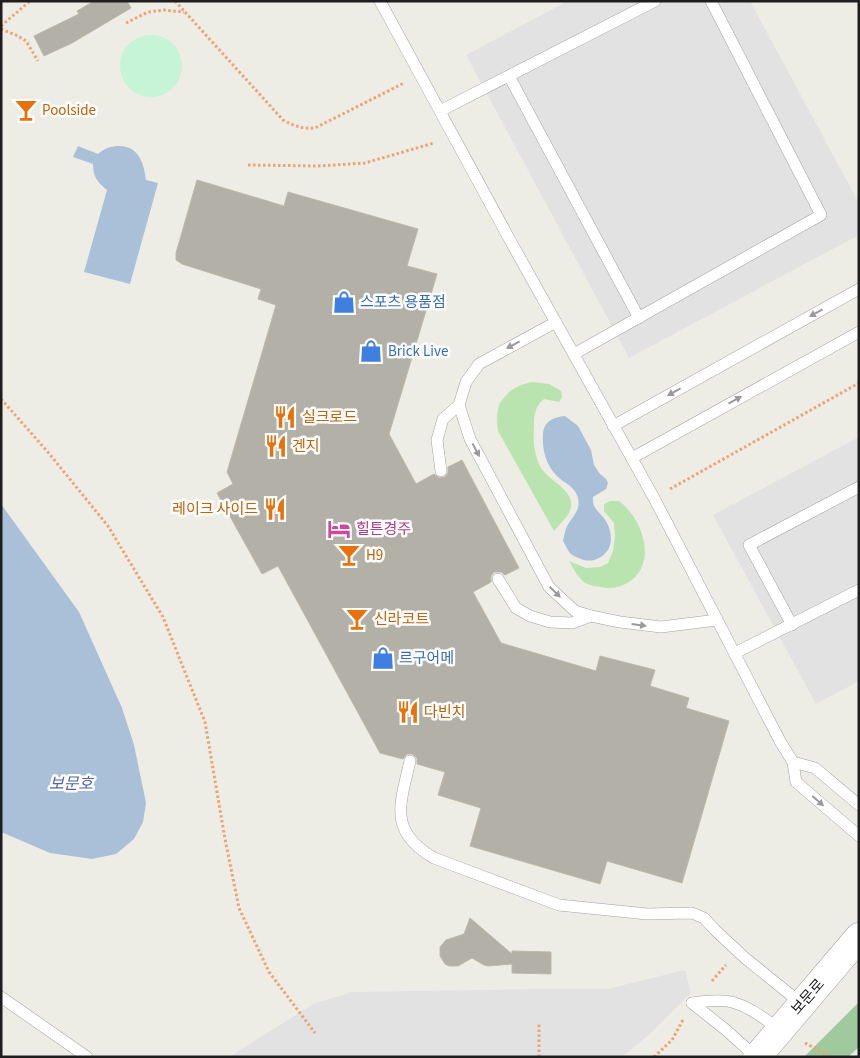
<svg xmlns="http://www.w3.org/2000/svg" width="860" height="1058" viewBox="0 0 860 1058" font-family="'Source Sans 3','Noto Sans KR',sans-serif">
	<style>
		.grass { fill: #bae4af }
		.forest { fill: #9eca9d }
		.park { fill: #c5f4d6 }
		.parking { fill: #e2e2e2 }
		.water { fill: #a9c0d8 }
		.building { fill: #b3b0a7; stroke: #beb8a8 }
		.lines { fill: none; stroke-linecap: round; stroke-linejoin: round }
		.service-casing { stroke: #a2a2a2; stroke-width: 12 }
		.tertiary-casing { stroke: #a2a2a2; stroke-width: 29 }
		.path { stroke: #eda376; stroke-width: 3; stroke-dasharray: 2.5 2.5; stroke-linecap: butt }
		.service { stroke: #fff; stroke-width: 11 }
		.tertiary { stroke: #fff; stroke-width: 28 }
		.oneway { fill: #9a9a9a }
		.labels { text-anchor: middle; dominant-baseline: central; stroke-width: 5; stroke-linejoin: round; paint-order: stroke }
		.food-label { font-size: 15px; fill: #c56008; stroke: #fff; text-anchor: start }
		.shop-label { font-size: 15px; fill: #366cbe; stroke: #fff; text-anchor: start }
		.hotel-label { font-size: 15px; fill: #b23c85; stroke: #fff; text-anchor: start }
		.street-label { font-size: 15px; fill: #1e1e1e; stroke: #fff }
		.water-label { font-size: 16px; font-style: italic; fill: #5365a5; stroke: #fff }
	</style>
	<rect width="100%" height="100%" fill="#eeede5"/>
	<g class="grass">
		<path d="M 533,382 L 549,384 L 561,391 L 562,397 L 559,402 L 544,399 C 535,406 534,415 534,426 C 533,440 534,455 541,468 C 548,479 570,489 571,502 C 573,514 561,522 554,531 L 498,431 C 497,423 496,411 500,403 C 508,390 519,384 533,382 Z"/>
		<path d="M 610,501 L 619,501 C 640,516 656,556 635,577 C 627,585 618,588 607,588 C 600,587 592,586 585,583 C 579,579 573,568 569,561 L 586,568 L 600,567 L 608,563 L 613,551 L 615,536 L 614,523 L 604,511 L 604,504 Z"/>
	</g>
	<polygon class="forest" points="859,1002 859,1047 848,1057 804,1057"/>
	<circle class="park" cx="151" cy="66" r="31"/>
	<g class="parking">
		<polygon points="568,1 750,1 859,203 859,235 629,358 466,55"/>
		<polygon points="859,437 859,681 816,704 713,515"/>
		<polygon points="685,970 691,993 649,1035 622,1057 229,1057 315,1003 353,992 536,989 607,989"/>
	</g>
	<g class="water">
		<path d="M 78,146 L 98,154 C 105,148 111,146 120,146 C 139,147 144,163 146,180 L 158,183 L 130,284 L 84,272 L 107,190 C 97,182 93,176 93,164 L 73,157 Z"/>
		<path d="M 565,416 L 578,426 L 591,450 L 594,465 L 600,474 L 606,479 L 608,483 L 606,489 L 593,497 C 592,507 597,510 603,517 C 610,525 614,540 608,550 C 605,554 602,557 597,559 C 592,561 586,561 581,559 C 568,554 570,553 563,541 C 564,536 565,531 567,526 C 572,517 581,510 578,498 C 575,486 565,484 557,476 C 546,465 542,450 543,434 C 544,421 554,417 565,416 Z"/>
		<polygon points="1,504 79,612 122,708 134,745 146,803 143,822 134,839 116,854 92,859 50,853 1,832"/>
	</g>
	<g class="building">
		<polygon points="94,1 127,1 131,8 72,43 44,56 34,36 79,14 77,11"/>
		<polygon points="197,180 284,206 288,192 418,229 407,266 437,274 389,434 416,484 434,474 439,478 445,477 448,473 448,467 462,460 519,568 505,575 501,572 494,572 491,576 491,582 473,592 501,643 596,671 600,656 655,670 650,686 689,698 686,708 729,721 682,883 607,861 600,884 470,846 481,808 438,795 445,772 417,764 417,758 412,754 407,754 403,759 380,753 278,566 262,574 217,493 233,484 227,472 276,305 258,299 261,289 182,264 176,260 176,253"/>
		<polygon points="470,918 512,954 512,951 551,952 551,974 512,973 512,964 488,966 484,965 472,958 458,966 449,966 445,964 440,956 440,947 446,940 464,934"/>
	</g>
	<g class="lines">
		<defs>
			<g id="service">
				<polyline points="380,1 511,242 654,498 781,743 793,762 796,782 859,836"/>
				<polyline points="509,76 639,318"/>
				<polyline points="440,111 655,1"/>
				<polyline points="574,354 821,215 711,1"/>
				<polyline points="459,405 470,439 549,587 575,611 591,616 620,622 661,627 717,620"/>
				<polyline points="613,426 859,289"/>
				<polyline points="632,458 859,332"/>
				<polyline points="441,471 437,440 443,419 459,405 466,382 479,364 556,322"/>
				<polyline points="498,579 516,608 530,616 550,622 572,623 591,616"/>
				<polyline points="792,625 749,545 859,487"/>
				<polyline points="735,653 859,590"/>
				<path d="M 410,761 C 400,805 388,831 434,858 L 559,905 L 647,914 L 692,913 L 704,918 L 715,930 L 745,958 L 802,1004"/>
				<polyline points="793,762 815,768 859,805"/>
				<polyline points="1,997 87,1057"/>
				<path d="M 692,1003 C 705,1001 720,999 732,1002 C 750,1007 765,1019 780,1030"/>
				<polyline points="692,1003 726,1030 756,1057"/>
			</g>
			<polyline id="tertiary" points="757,1057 859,937"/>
		</defs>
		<use href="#service" class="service-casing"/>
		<use href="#tertiary" class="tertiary-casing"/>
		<g class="path">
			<path d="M 175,1 L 283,120 C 294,126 303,129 315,128 L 404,83"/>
			<polyline points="126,23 148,12 164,10 184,12"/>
			<polyline points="1,26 30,1"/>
			<polyline points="1,29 18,36 26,41 38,61"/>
			<polyline points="248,165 318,166 365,163 434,143"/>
			<polyline points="1,399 47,451 108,526 163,617 205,722 225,839 239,908 269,972 315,1033"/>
			<polyline points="670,489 859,383"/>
			<polyline points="712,981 726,965"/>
			<polyline points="805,1043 832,1057"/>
			<polyline points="539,1057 539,1024"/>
			<polyline points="654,1057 672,1040 683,1020"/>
		</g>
		<use href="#service" class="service"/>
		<use href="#tertiary" class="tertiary"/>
	</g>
	<defs><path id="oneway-solid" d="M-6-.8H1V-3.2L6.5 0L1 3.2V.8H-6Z" transform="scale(1.25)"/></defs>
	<g class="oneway">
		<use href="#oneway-solid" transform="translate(816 313) rotate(151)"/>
		<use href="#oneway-solid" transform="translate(513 345) rotate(152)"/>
		<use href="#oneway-solid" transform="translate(674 392) rotate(151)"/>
		<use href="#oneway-solid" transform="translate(735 400) rotate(-29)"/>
		<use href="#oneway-solid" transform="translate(476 450) rotate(62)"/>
		<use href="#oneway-solid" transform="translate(555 592) rotate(44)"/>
		<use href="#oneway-solid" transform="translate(639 625) rotate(7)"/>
		<use href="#oneway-solid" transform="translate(818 801) rotate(41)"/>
	</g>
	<defs>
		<symbol id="bar-bare" viewBox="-9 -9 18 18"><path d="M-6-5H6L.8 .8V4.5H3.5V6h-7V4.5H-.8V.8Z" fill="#e8710a" stroke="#fff" stroke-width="2.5" paint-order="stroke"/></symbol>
		<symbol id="shop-bare" viewBox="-9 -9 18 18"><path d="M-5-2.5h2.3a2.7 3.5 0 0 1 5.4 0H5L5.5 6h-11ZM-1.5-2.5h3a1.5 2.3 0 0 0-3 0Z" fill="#3f7fe0" stroke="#fff" stroke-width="2.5" paint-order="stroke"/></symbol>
		<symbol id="restaurant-bare" viewBox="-9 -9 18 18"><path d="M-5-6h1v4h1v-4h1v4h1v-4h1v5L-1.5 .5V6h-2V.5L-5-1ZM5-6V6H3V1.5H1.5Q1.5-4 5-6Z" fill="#e8710a" stroke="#fff" stroke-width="2.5" paint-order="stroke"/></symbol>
		<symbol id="hotel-bare" viewBox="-9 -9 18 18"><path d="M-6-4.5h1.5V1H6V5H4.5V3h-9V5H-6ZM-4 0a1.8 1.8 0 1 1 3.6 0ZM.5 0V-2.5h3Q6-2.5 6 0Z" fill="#d1479c" stroke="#fff" stroke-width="2.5" paint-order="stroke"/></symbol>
	</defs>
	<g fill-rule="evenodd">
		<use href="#bar-bare" x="10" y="94" width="32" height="32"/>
		<use href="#shop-bare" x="328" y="286" width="32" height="32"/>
		<use href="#shop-bare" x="355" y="335" width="32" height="32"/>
		<use href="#restaurant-bare" x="269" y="401" width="32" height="32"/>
		<use href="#restaurant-bare" x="260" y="430" width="32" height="32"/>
		<use href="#restaurant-bare" x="259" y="493" width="32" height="32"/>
		<use href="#hotel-bare" x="323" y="513" width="32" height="32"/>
		<use href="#bar-bare" x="333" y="539" width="32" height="32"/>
		<use href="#bar-bare" x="341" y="603" width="32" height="32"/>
		<use href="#shop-bare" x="367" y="642" width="32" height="32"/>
		<use href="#restaurant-bare" x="392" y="696" width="32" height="32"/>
	</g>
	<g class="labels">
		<g class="food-label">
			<text x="42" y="110">Poolside</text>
			<text x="302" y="417">실크로드</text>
			<text x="292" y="446">겐지</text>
			<text x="258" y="509" text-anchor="end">레이크 사이드</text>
			<text x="366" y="555">H9</text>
			<text x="374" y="619">신라코트</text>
			<text x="424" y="712">다빈치</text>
		</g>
		<g class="shop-label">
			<text x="360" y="302">스포츠 용품점</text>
			<text x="388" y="351">Brick Live</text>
			<text x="399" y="658">르구어메</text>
		</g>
		<g class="hotel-label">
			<text x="356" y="529">힐튼경주</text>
		</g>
		<g class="street-label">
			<text transform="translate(808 997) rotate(-49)">보문로</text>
		</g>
		<g class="water-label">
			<text x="71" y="784">보문호</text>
		</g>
	</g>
	<rect width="860" height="1058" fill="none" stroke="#1e1e1e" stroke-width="5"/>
</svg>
